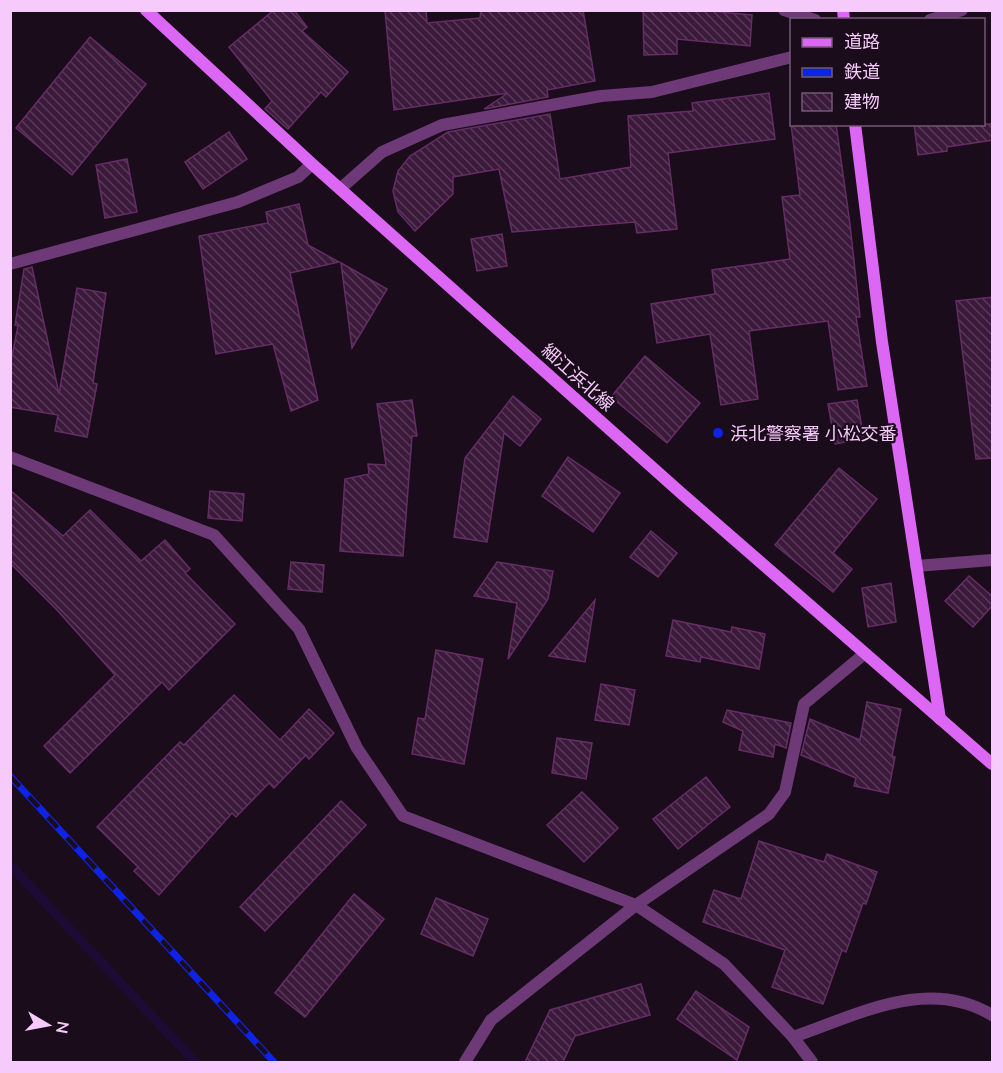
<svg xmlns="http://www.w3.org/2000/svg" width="1003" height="1073" viewBox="0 0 1003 1073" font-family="Mulish,'Noto Sans JP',sans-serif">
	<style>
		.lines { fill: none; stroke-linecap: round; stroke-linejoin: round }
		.stream { stroke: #1d0b35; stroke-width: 9 }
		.building { fill: url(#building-back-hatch); stroke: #652d65; stroke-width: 1.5 }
		.street { stroke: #6d3a77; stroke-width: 12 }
		.secondary { stroke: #dd67f5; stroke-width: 12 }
		.rail-casing { stroke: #0e23e3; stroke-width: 7 }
		.rail { stroke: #1b0c1b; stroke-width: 4.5; stroke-dasharray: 14; stroke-linecap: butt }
		.poi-dot { fill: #0e23e3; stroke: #1b0c1b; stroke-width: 2 }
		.labels { text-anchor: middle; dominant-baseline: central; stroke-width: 4.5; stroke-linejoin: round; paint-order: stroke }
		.street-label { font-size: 18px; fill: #f7cafc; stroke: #1b0c1b }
		.poi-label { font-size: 18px; fill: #f7cafc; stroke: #1b0c1b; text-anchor: start }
	</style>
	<defs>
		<pattern id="building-back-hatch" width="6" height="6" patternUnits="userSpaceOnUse" patternTransform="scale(1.5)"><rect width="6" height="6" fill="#3b193b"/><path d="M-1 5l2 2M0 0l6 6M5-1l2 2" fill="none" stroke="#583958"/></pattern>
	</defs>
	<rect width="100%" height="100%" fill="#1b0c1b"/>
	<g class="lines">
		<polyline class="stream" points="10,865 195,1062"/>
	</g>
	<g class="building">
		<polygon points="274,10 294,10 307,27 302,31 348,72 326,97 321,92 288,129 265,109 272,101 229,47"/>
		<polygon points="385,10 426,10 427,23 480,18 481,10 583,10 595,81 547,90 548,97 484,109 508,93 394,110"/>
		<polygon points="643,10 700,10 752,15 750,46 677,39 677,54 644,55"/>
		<polygon points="90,37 146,84 72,175 16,128"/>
		<polygon points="769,93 775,139 668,153 677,229 637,233 635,222 512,232 499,169 453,177 453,194 415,231 398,212 393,191 398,171 410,156 448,132 550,114 560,179 631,167 628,116 693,111 692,103"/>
		<polygon points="791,124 836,124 850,224 860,317 856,317 867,386 838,390 828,321 749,331 758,399 721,405 710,334 657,343 651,304 715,294 712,270 790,259 782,197 800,195"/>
		<polygon points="914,124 993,124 993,140 947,147 947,151 918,155"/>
		<polygon points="229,132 247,159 203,189 185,162"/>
		<polygon points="127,159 137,212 105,218 96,165"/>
		<polygon points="299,204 308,245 339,262 290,273 318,400 291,411 273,344 216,354 199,236 268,223 266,212"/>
		<polygon points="502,234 507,266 477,271 471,239"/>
		<polygon points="341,263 387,289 352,348"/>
		<polygon points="32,267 59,394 77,288 106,293 93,383 97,384 87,437 55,431 58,415 10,407 10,366 18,326 15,325 24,269"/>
		<polygon points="993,297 993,458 976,459 956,301"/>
		<polygon points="645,356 700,403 667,443 611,397"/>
		<polygon points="513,396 541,419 520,446 504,433 487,542 454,537 465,458"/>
		<polygon points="412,400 417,436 412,436 403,556 340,551 345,479 369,474 368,464 386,465 377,404"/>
		<polygon points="857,400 864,439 835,444 828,404"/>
		<polygon points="568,457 620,493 593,532 542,496"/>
		<polygon points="839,468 877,499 833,553 852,569 833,592 775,545"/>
		<polygon points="10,490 63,536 90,510 141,561 165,540 190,569 185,573 235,624 169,690 162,682 70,773 44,746 115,675 57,610 10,563"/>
		<polygon points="210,491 244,494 242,521 208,518"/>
		<polygon points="651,531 677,553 658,577 630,557"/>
		<polygon points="291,562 324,565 322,592 288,589"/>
		<polygon points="497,562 553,571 548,599 508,659 517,603 474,596"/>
		<polygon points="969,576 993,597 993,605 973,627 945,601"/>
		<polygon points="891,583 896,622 868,627 862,588"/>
		<polygon points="595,600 585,662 549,656"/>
		<polygon points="673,620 731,632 732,627 765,634 759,669 701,657 700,662 666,656"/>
		<polygon points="436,650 483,659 464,764 412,754 418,718 425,719"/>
		<polygon points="601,684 635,690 629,725 595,720"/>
		<polygon points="234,695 280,740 309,709 334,733 309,759 306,755 274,788 269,783 236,817 232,813 159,895 134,871 138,867 97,827 180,742 184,745"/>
		<polygon points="867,702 901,709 892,756 895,757 888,793 854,786 856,778 801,755 810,719 860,740"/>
		<polygon points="727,710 791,723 786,748 775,744 773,757 739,750 743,731 723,722"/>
		<polygon points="557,738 592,743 586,779 552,773"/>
		<polygon points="706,777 730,807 678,849 653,819"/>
		<polygon points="582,792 618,828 584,862 547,825"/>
		<polygon points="341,801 366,825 265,931 240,907"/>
		<polygon points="759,841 824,862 827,854 877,872 866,904 863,903 846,952 842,950 823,1004 772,987 785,950 703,922 714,890 741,899"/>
		<polygon points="354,894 384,919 305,1017 275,993"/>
		<polygon points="436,898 488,919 473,956 421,934"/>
		<polygon points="641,984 650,1015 575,1036 563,1062 525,1062 550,1010"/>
		<polygon points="696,991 749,1027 737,1060 677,1019"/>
	</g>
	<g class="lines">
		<g class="street">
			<polyline points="784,10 815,20"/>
			<polyline points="930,20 962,10"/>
			<polyline points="340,189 382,152 442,125 601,96 652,92 792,57"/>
			<polyline points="10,264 238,202 298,177 312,164"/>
			<polyline points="10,457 214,535 299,629 357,748 403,816 636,905 724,964 793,1037 812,1062"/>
			<polyline points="916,566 992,560"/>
			<path d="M 793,1037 C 858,1015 927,976 992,1015"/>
			<polyline points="465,1062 491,1020 636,905 769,814 785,792 804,704 863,655"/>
		</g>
		<g class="secondary">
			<polyline points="146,10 312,164 681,493 992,764"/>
			<polyline points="843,10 844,20"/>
			<polyline points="855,124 882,342 940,719"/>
		</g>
		<defs>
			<polyline id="rail" points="10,776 274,1062"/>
		</defs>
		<use href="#rail" class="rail-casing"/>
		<use href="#rail" class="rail"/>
	</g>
	<circle class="poi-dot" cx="718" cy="433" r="6"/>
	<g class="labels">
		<g class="street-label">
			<text transform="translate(578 377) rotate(42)">細江浜北線</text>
		</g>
		<g class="poi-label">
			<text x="730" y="433">浜北警察署 小松交番</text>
		</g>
	</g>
	<rect width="1003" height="1073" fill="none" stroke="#f7cafc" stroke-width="24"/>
	<rect x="790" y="18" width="195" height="108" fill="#1b0c1b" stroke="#735875" stroke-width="1.5"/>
	<rect x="802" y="38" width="30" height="9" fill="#dd67f5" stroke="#735875" stroke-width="1.5"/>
	<text x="844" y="48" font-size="18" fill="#f7cafc">道路</text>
	<rect x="802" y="68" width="30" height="9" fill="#0e23e3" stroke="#735875" stroke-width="1.5"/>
	<text x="844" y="78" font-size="18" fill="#f7cafc">鉄道</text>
	<rect x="802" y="93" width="30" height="18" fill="url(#building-back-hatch)" stroke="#735875" stroke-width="1.5"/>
	<text x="844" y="108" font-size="18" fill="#f7cafc">建物</text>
	<g transform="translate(48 1025) rotate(100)" stroke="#1b0c1b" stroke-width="4.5" paint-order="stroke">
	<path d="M0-4.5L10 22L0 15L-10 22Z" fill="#f7cafc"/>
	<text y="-9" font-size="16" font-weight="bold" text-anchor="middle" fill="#f7cafc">N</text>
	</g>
</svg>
